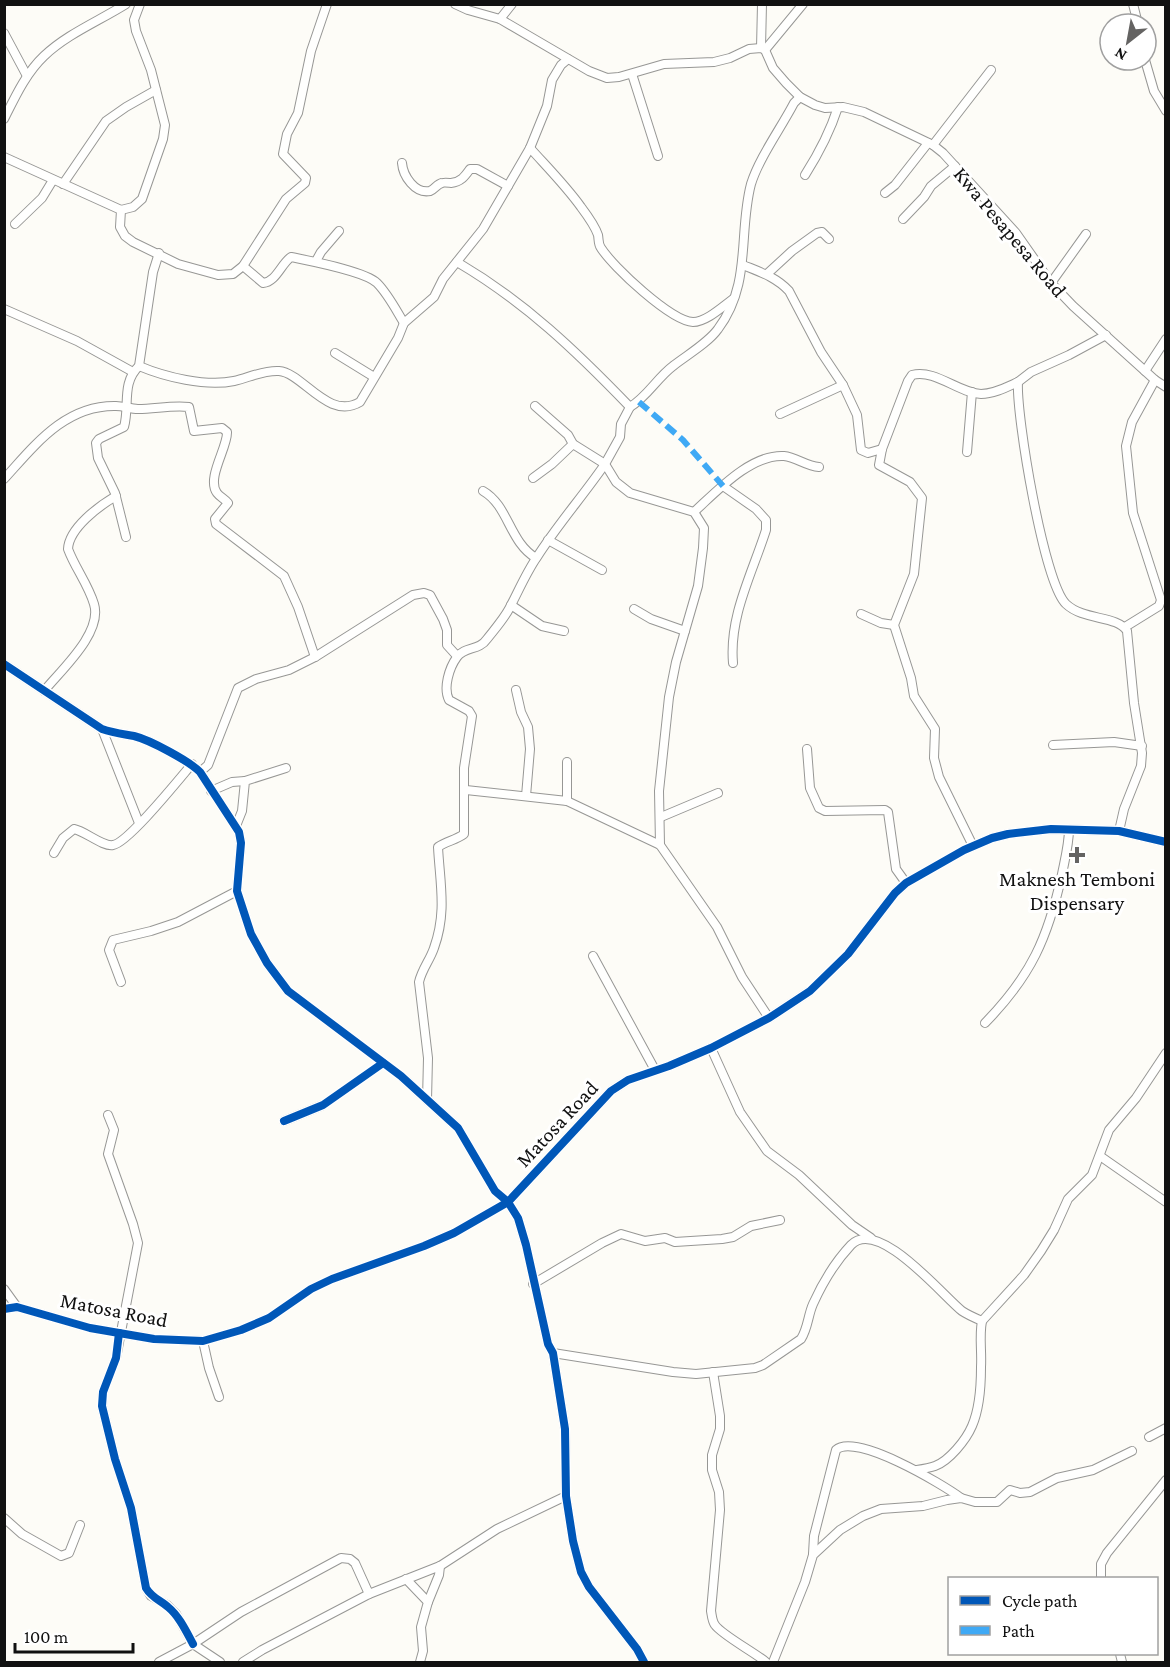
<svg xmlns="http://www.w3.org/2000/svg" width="1170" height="1667" viewBox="0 0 1170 1667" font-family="'Crimson Pro',serif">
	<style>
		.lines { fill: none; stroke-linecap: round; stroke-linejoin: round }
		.minor-casing { stroke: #979795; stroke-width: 10 }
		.minor { stroke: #fffffe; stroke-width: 8 }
		.quiet { stroke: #3fa9f5; stroke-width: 6; stroke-dasharray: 12 6; stroke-linecap: butt }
		.cycleway-casing { stroke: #fff; stroke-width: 11 }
		.cycleway { stroke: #0057b8; stroke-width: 8 }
		.poi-dot { fill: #646362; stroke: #fff; stroke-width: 2 }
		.labels { text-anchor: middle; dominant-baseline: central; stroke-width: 6; stroke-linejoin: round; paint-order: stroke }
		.street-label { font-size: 21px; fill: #111; stroke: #fff }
		.poi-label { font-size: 21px; fill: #111; stroke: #fff }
	</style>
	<rect width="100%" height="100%" fill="#fdfcf7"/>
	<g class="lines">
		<defs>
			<g id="minor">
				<polyline points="455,4 468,10 500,19 589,71 607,78 619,77 664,64 714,62 730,58 749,49 761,48 765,50 773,68 786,83 800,97 815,105 825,108 843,107 864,112 933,145 943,153 1016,233 1051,283 1073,306 1155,380 1166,387"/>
				<polyline points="1133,4 1138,24"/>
				<polyline points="500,19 512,4"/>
				<polyline points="4,33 27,76"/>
				<polyline points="761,48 762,4"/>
				<polyline points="765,50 803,4"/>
				<polyline points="1145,60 1154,91 1166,111"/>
				<polyline points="632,74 658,156"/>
				<path d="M 4,119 C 15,97 26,73 44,56 C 67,34 99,21 126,4"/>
				<polyline points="933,145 991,70"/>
				<path d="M 530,148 C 548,168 566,186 581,207 C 587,215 595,226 598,235 C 599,240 598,244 601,248 C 613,267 671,321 693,322 C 706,322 722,307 733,299"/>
				<polyline points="4,157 121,210 120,227 125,236 133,242 178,264 218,275 233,274 243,266 286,199 305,183 306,178 283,154 287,134 298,113 311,51 327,4"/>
				<path d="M 402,163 C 403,176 415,194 430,191 C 435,189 437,184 442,183 C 443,182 450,183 451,183 C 461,182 465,176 470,169 L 477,169 L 508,186"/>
				<path d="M 805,175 C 819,153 830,132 838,107"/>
				<polyline points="63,184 106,121 126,107 156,90"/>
				<polyline points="885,193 895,185 928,143"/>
				<polyline points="121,210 133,207 142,199 163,139 165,125 151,70 136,31 134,20 140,4"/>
				<polyline points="903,219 924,197 931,186 955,166"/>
				<polyline points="15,224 42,198 53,180"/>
				<polyline points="316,261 321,252 339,231"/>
				<path d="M 457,262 C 525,302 576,351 630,407 C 647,397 657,378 673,366 C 687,355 708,343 718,329 C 752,284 738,233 751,184 C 759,158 781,128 794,103 L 800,97"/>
				<path d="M 743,265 C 760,272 776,277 789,291 L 821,352 L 843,385 L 857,415 L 861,450 L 868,453 L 882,449"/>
				<path d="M 243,266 L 263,283 C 276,282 281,264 291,257 C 310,261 365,271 377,283 C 388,294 396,310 404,323"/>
				<polyline points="767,274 792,251 817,233 822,232 829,239"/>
				<polyline points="1051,283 1086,234"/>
				<polyline points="4,309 77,341 133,372"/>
				<path d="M 1106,335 L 1069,355 L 1031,372 L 1018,382 C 1016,416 1044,583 1066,604 C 1084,621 1117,615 1127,631 L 1134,703 L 1142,753 L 1141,766 L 1124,809 L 1119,831"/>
				<polyline points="335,353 374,377"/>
				<path d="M 139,366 C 165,377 206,387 234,381 C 248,378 263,370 279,371 C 303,373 328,421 360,402 L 398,338 L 404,323 L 434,297 L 443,279 L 483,229 L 530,148 L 547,106 L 552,80 L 561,65 L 568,59"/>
				<polyline points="1145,371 1166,339"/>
				<polyline points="630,407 621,424 620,437 605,464 616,482 630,493 694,512 704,528 703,548 698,586 676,662 669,697 659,791 660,845"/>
				<polyline points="780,414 843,385"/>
				<polyline points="967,452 972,392"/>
				<polyline points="533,478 552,464 573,444"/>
				<path d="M 4,479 C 35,445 65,405 116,406 C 123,406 131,409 138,409 C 155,409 172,405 189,407 L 194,431 L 222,428 L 227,432 C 228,447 206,478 217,493 C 220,497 225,499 228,503 L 215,519 L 216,524 L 284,576 L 298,607 L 315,657"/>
				<path d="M 723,486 L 756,509 L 766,520 L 766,530 C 752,574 729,616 733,663"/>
				<path d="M 483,491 C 509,506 509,542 536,558"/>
				<path d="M 694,512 C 717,491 751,454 784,456 C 796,457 806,466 819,467"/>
				<path d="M 126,537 L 115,493 L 98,458 L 96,443 L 99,439 L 124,427 C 130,406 121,383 139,366 L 153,272 L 159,253"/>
				<polyline points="548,540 602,570"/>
				<polyline points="511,605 542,626 564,631"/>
				<polyline points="634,609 651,619 685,631"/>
				<polyline points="861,614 881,623 894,625"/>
				<polyline points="1125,627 1159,606 1161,600 1133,513 1126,446 1132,422 1155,380"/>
				<path d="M 4,664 L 102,729 C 113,733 123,734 134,736 C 150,740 189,761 200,772 L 239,832 L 241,843 L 237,891 L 251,934 L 267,963 L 288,991 L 401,1076 L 458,1128 L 495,1191 L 508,1202 L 518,1218 L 526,1245 L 548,1344 L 553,1353 L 565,1429 L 566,1496 L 573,1541 L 581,1572 L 589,1587 L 637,1649 L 644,1662"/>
				<polyline points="516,690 521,712 528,727 530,749 526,796"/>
				<path d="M 44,691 C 60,671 103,633 94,604 C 88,584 75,568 68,549 C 69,528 99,506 116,496"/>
				<polyline points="102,729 139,823"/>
				<polyline points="1053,745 1114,742 1142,746"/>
				<polyline points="807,749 810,788 819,808 825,811 885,810 888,812 896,869 906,883"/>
				<polyline points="567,762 567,801"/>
				<polyline points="200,772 208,765 238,688 256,679 289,670 315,657 413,595 424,593 430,595 443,619 447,630 447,645 457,656"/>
				<polyline points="466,790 567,801 660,845 717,927 742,977 769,1018"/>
				<polyline points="211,791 232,782 245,781"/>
				<polyline points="661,817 718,793"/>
				<polyline points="236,826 242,811 245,781 286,768"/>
				<path d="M 973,846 L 939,777 L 934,758 L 935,729 L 914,696 L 911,678 L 894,625 L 914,574 L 922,498 L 910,482 L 879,465 L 882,449 L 908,381 L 912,375 C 936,369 958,393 981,394 C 994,394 1007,387 1018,382"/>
				<path d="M 54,853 L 63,838 L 74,829 C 85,831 103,847 113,845 C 128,843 180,778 192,764"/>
				<polyline points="593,956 655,1070"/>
				<polyline points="121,982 109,950 113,940 151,931 178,922 237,891"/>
				<path d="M 985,1023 C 1031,976 1048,938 1062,874 C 1065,859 1069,844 1069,829"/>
				<polyline points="711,1048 740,1112 767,1151 799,1175 852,1225 871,1238"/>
				<path d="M 427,1100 L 428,1058 L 419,982 C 422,969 430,960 434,948 C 447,912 440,884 438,847 C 447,841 456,840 464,834 L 464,768 L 472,716 L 469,711 L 449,700 C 443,688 449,668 457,657 C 465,646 479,651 487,639 C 494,630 503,620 509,609 C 518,592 526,573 537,557 C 558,524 583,496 605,464 L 573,444 L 568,435 L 535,406"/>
				<polyline points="108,1115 114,1130 108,1154 133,1224 138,1243 116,1358 103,1392 102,1406 115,1459 131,1508 146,1588 151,1596 167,1605 176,1614 193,1644 220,1662"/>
				<polyline points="284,1121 323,1105 383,1063"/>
				<polyline points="1100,1156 1166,1202"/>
				<polyline points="533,1284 602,1243 621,1234 645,1241 665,1238 675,1242 722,1239 733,1237 751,1226 780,1220"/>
				<polyline points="4,1289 17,1307"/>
				<polyline points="4,1309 17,1307 90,1328 154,1339 203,1341 241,1330 269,1318 311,1289 332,1279 424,1246 454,1233 508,1202 611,1091 628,1080 669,1066 711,1048 769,1018 810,991 848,954 895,893 906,883 964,850 992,838 1008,834 1051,829 1119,831 1166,842"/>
				<polyline points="203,1341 209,1368 219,1397"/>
				<path d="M 553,1353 L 673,1372 L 696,1374 L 755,1368 L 763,1365 L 801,1339 C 808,1328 808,1315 813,1304 C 822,1284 836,1261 851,1245 C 878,1217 942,1295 962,1311 C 968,1315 975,1318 982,1321 L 1024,1275 L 1041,1251 L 1054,1230 L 1068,1199 L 1092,1175 L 1109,1130 L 1136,1098 L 1166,1053"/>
				<path d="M 713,1372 L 720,1416 L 720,1429 L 712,1455 L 712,1470 L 719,1492 L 720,1510 L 711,1611 C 712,1616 712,1621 715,1625 C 722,1635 754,1652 766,1662"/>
				<polyline points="1149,1437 1166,1428"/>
				<path d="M 917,1470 C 923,1469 929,1468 935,1466 C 949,1461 966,1440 972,1426 C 979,1410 981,1385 981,1367 C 982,1351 979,1337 982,1321"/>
				<polyline points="4,1518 22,1534 61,1556 69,1553 80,1525"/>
				<path d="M 813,1554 L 814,1536 L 836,1450 C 855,1432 942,1484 961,1498"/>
				<polyline points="1101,1578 1101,1564 1107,1553 1166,1480"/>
				<polyline points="406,1579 428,1602 421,1627 423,1651 420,1662"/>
				<polyline points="428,1602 439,1575 440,1566"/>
				<polyline points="1120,1654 1122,1662"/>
				<polyline points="159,1662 193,1644 241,1612 341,1558 350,1559 355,1563 369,1594"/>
				<polyline points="243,1662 262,1650 369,1594 440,1566 497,1529 566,1496"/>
				<polyline points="773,1662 805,1582 813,1555 840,1530 863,1516 881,1509 923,1506 947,1500 961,1498 975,1502 997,1502 1010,1490 1020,1493 1030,1492 1057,1478 1093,1470 1132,1451"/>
			</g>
		</defs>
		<use href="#minor" class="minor-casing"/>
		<use href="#minor" class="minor"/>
		<polyline class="quiet" points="639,402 683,440 723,486"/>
		<defs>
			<g id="cycleway">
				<path d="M 4,664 L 102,729 C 113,733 123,734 134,736 C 150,740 189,761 200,772 L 239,832 L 241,843 L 237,891 L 251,934 L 267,963 L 288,991 L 401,1076 L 458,1128 L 495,1191 L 508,1202 L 518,1218 L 526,1245 L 548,1344 L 553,1353 L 565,1429 L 566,1496 L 573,1541 L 581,1572 L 589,1587 L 637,1649 L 644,1662"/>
				<polyline points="284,1121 323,1105 383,1063"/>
				<polyline points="4,1309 17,1307 90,1328 154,1339 203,1341 241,1330 269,1318 311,1289 332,1279 424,1246 454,1233 508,1202 611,1091 628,1080 669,1066 711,1048 769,1018 810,991 848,954 895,893 906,883 964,850 992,838 1008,834 1051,829 1119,831 1166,842"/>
				<path d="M 119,1333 L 116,1358 L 103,1392 L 102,1406 L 115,1459 L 131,1508 L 146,1588 C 152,1598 160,1600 168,1607 C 179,1616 186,1631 193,1644"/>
			</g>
		</defs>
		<use href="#cycleway" class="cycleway-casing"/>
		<use href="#cycleway" class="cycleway"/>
	</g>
	<path class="poi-dot" d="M1074 846h6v6h6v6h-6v6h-6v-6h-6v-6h6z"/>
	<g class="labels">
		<g class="street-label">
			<text transform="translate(1010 232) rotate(50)">Kwa Pesapesa Road</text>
			<text transform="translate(557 1124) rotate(-47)">Matosa Road</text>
			<text transform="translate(114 1310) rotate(11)">Matosa Road</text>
		</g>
		<g class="poi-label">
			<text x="1077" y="879">Maknesh Temboni<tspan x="1077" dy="24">Dispensary</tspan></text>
		</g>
	</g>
	<rect width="1170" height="1667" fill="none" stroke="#111111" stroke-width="12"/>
	<rect x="948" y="1577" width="210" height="78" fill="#ffffff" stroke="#a0a0a0" stroke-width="1.5"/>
	<rect x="960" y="1596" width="30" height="9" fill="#0057b8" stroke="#a0a0a0" stroke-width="1.5"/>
	<text x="1002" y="1607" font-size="18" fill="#111111">Cycle path</text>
	<rect x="960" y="1626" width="30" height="9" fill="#3fa9f5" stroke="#a0a0a0" stroke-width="1.5"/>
	<text x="1002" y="1637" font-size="18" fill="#111111">Path</text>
	<g transform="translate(1128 42) rotate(211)"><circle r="28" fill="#ffffff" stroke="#a0a0a0" stroke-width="1.5"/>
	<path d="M0-4.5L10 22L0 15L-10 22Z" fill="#646362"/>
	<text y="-9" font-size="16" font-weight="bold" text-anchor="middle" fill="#111111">N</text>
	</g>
	<path d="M15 1643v9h118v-9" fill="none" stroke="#111111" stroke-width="3"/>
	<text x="24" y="1643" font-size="18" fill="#111111" stroke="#ffffff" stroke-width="4.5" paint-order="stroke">100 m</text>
</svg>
